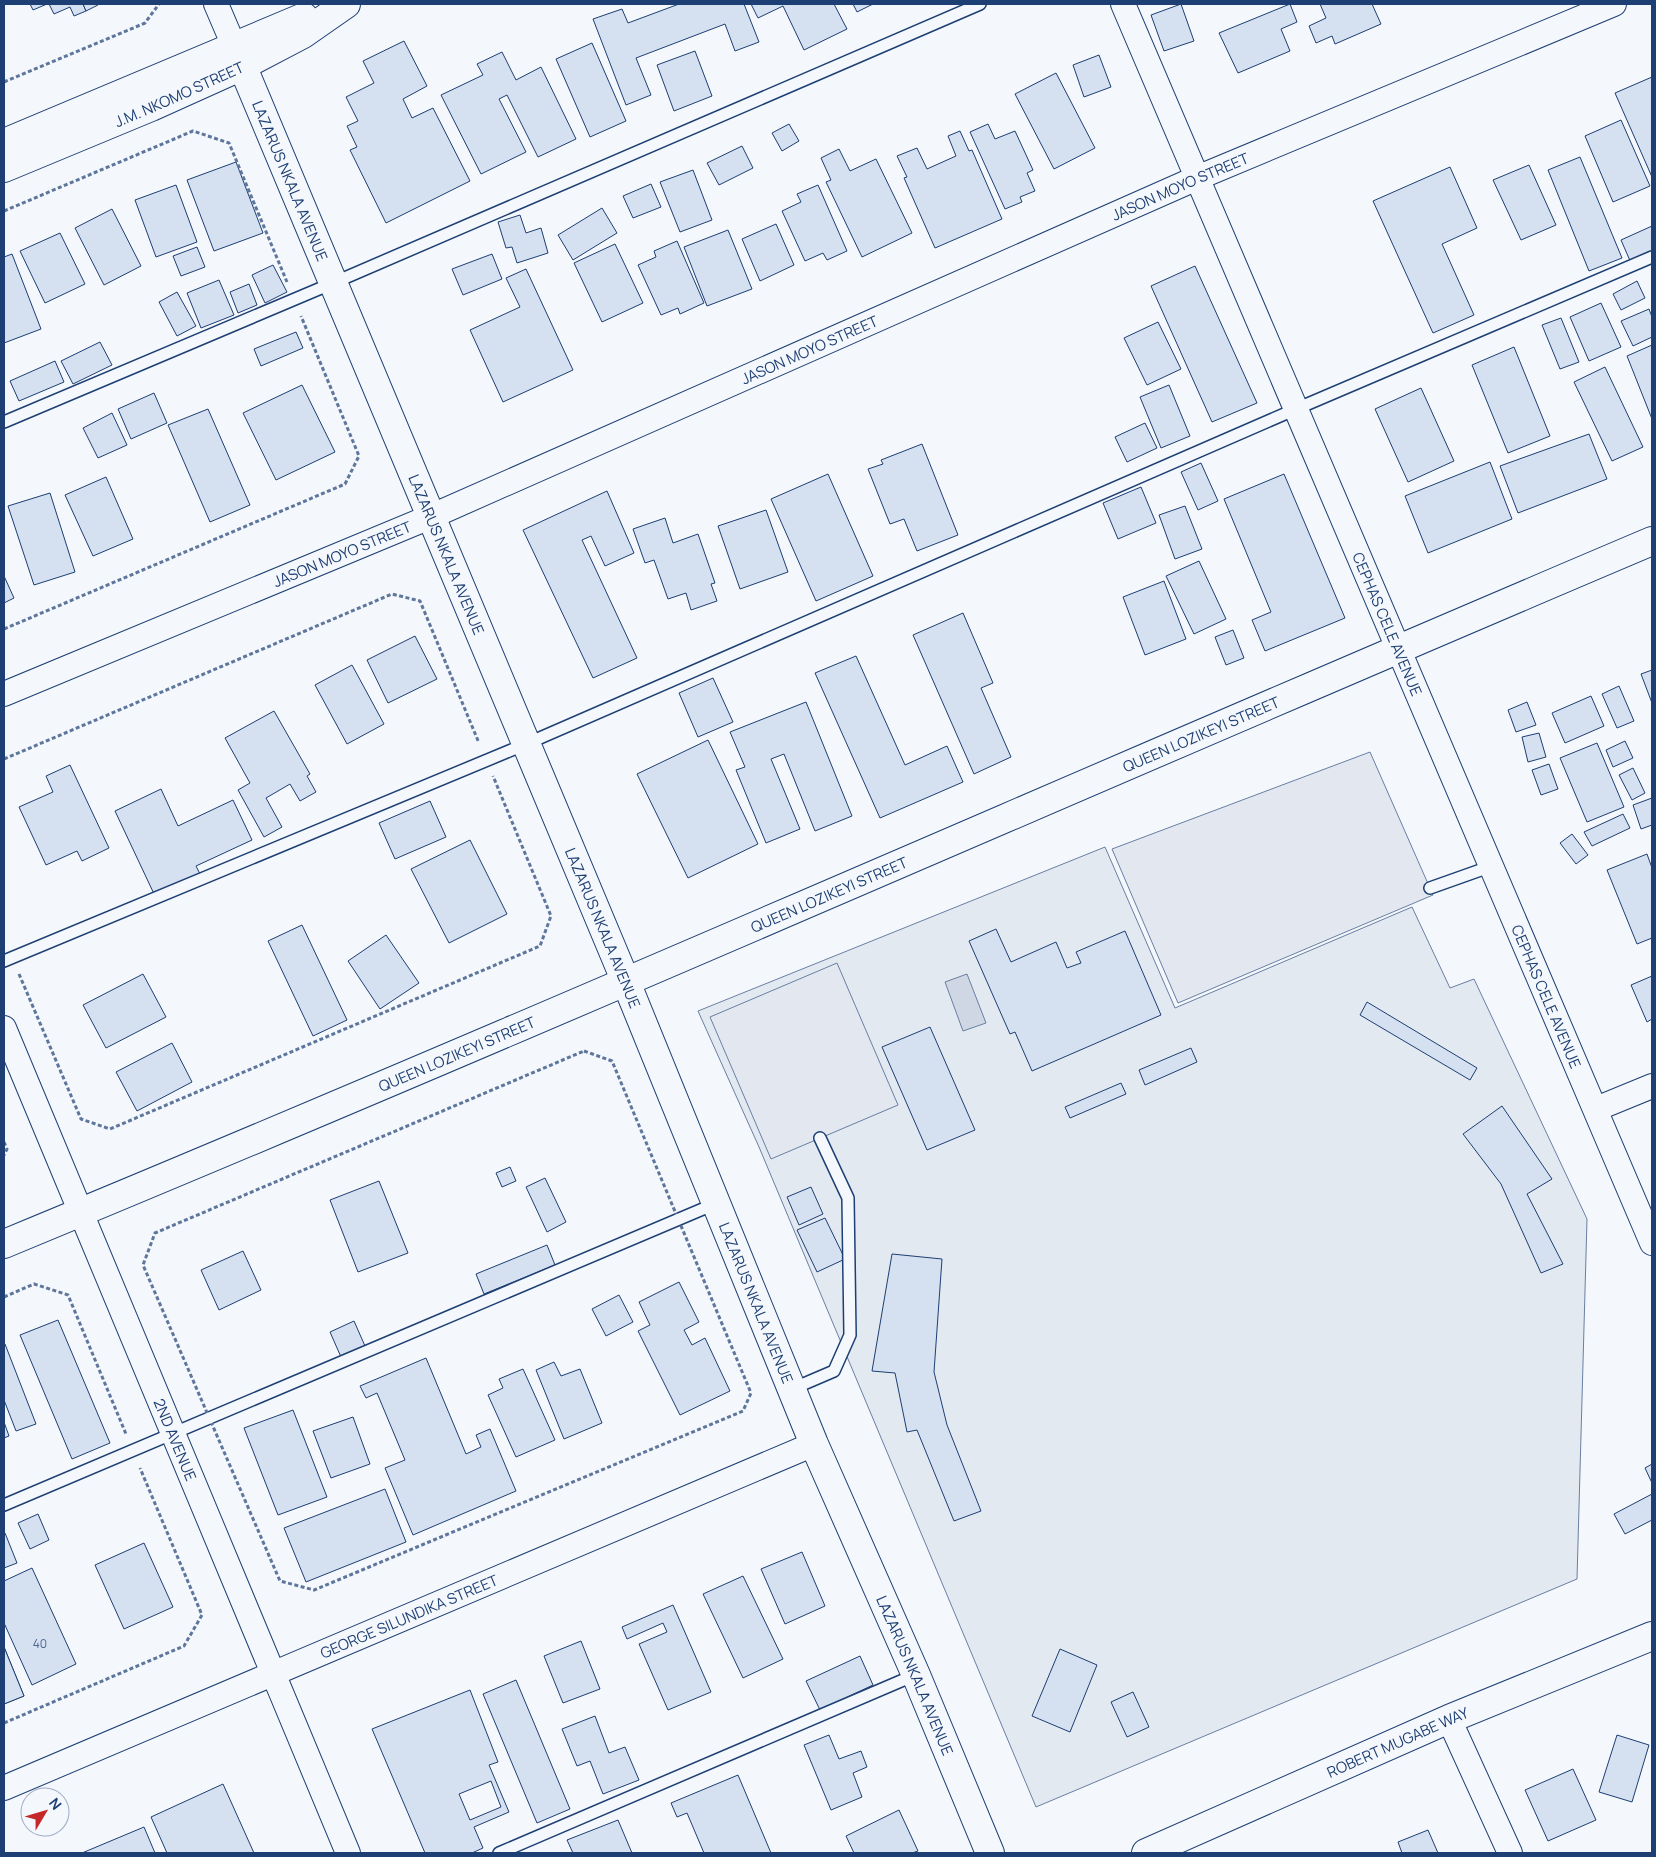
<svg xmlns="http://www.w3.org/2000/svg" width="1656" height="1857" viewBox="0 0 1656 1857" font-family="Manrope,sans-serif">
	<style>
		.green { fill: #e3e9f0; stroke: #687fa3 }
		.parking { fill: #e3e8f0; stroke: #687fa3 }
		.water { fill: #cfd7e4; stroke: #687fa3 }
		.building { fill: #d5e0f0; stroke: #1d3f73; fill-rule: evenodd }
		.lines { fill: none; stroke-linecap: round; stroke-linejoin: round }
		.service-casing { stroke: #1d3f73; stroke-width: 14 }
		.minor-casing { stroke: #1d3f73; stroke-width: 26 }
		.tertiary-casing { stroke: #1d3f73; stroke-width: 30 }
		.secondary-casing { stroke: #1d3f73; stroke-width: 30 }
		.trunk-casing { stroke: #1d3f73; stroke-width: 30 }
		.path { stroke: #5e769c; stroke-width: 3; stroke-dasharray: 4 2.5; stroke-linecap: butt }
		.service { stroke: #f4f7fb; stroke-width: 11 }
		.minor { stroke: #f4f7fb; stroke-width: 24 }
		.tertiary { stroke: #f4f7fb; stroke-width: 28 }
		.secondary { stroke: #f4f7fb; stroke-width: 28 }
		.trunk { stroke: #f4f7fb; stroke-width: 28 }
		.labels { text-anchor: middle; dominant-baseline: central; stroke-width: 4; stroke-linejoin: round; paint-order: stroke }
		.number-label { font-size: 12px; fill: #4b6792 }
		.street-label { font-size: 15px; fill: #1d3f73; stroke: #f4f7fb }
	</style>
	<rect width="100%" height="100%" fill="#f4f7fb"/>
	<polygon class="green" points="1105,847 1175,1008 1412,907 1450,988 1474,979 1587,1219 1577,1579 1036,1807 759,1147 698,1011"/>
	<g class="parking">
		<polygon points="1370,752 1433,895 1178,1003 1112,849"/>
		<polygon points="837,963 898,1105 771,1159 710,1017"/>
	</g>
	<polygon class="water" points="967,974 986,1023 963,1031 945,982"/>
	<g class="building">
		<polygon points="30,4 47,4 33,10"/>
		<polygon points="49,4 83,4 86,11 74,16 70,7 54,14"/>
		<polygon points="83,4 97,4 98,5 86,11"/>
		<polygon points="679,4 744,4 759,42 735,51 725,24 636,58 651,95 626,105 593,19 622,9 628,23"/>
		<polygon points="751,4 834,4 847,29 804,50 783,6 758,18"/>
		<polygon points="853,4 873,4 857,12"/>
		<polygon points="1181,4 1194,41 1164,51 1151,15"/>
		<polygon points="1290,4 1297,22 1281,29 1290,51 1238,73 1219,33"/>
		<polygon points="1320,4 1372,4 1381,24 1335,44 1332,36 1316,43 1309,26 1326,18"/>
		<polygon points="404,41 427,86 403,99 412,118 433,108 470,181 386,223 350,150 357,147 347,126 358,121 346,97 374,83 363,61"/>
		<polygon points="592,43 626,121 590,137 556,59"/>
		<polygon points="695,51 712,96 674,111 657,65"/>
		<polygon points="502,52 516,80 541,67 576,139 538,157 507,95 499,99 526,152 481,174 441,95 483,75 477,64"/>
		<polygon points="1099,55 1111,87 1084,97 1073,65"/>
		<polygon points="1056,73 1095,148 1054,169 1015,94"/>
		<polygon points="1652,77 1652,177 1615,93"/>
		<polygon points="1621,120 1650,186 1613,202 1585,136"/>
		<polygon points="789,124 799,141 782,151 772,133"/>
		<polygon points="988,124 995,139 1015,131 1033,170 1027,173 1035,191 1020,197 1022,202 1005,209 970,132"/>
		<polygon points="960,131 969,151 972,150 1002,219 935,248 904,178 907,177 897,156 917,148 927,169 956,156 948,136"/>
		<polygon points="742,146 753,168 719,185 707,163"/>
		<polygon points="839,149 850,171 876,159 912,233 862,257 826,182 831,180 821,158"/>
		<polygon points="1580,157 1622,258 1589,271 1548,170"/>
		<polygon points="236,162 263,233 214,251 187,180"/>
		<polygon points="1529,165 1556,225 1521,240 1493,180"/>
		<polygon points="1450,167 1477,228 1442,244 1474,315 1433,333 1373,201"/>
		<polygon points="693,170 712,220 680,232 660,182"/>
		<polygon points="651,184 661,207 633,218 623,196"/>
		<polygon points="176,185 197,242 156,257 135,200"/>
		<polygon points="818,185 847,251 827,260 823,253 805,261 782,211 801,202 797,194"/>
		<polygon points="602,208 617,233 573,260 558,235"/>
		<polygon points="112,209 141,266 104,285 75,228"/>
		<polygon points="520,215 526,233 541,228 548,253 517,263 512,247 506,248 498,222"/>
		<polygon points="776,224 794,265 760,281 742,239"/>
		<polygon points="1652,226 1652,253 1631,263 1621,240"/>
		<polygon points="728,230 752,289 707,306 684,247"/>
		<polygon points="60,233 85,284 45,303 20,251"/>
		<polygon points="677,241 704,303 680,314 678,308 661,315 638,265 656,257 654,251"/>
		<polygon points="615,244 643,303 602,322 574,263"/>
		<polygon points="197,247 205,267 181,276 173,256"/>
		<polygon points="12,254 41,329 4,343 4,257"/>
		<polygon points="492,254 502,279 463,295 452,269"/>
		<polygon points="273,265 287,292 265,303 252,275"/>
		<polygon points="1195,266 1257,403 1212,422 1151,286"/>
		<polygon points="526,269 573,370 503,402 470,330 520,307 506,278"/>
		<polygon points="219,280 234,315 201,328 187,293"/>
		<polygon points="1637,281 1645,298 1621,310 1613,294"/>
		<polygon points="249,284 257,305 238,313 230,292"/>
		<polygon points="177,292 196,326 177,336 159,302"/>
		<polygon points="1601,303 1621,347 1589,361 1570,317"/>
		<polygon points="1649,309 1652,317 1652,337 1633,346 1621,321"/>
		<polygon points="1561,318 1579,362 1560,369 1542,325"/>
		<polygon points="1158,322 1181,369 1147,385 1124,338"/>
		<polygon points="296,332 303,348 261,366 254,349"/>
		<polygon points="100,342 112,365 73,384 61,361"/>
		<polygon points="1652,345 1652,419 1627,356"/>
		<polygon points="1514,347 1550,436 1508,453 1472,365"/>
		<polygon points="55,361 64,382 19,401 10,381"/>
		<polygon points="1605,367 1643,447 1612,461 1574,382"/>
		<polygon points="302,385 335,452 276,480 243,413"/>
		<polygon points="1169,385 1190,436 1161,448 1140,397"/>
		<polygon points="1421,388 1454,461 1408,482 1375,409"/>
		<polygon points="154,393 167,423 131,439 118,409"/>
		<polygon points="208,409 250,505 210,522 168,425"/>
		<polygon points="112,413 127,445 98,458 83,428"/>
		<polygon points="1145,423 1157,448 1127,462 1115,437"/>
		<polygon points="1589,434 1607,479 1518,513 1500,466"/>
		<polygon points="922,444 958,535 917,551 904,519 890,524 868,469 883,464 881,460"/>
		<polygon points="1490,462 1512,519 1428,553 1405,496"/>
		<polygon points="1201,463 1218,501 1198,510 1181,472"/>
		<polygon points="828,474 873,576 816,601 771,499"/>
		<polygon points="1284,474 1345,618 1265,651 1252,620 1271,612 1224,499"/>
		<polygon points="106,477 133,539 93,556 65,495"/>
		<polygon points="1141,487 1156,523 1118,539 1103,503"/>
		<polygon points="607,491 634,553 605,566 591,536 582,540 637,658 593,678 523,530"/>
		<polygon points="50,493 75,572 34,585 8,506"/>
		<polygon points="1185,506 1202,549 1175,559 1159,515"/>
		<polygon points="766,510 788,572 740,589 718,526"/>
		<polygon points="665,518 673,543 698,534 715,583 711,584 717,601 691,610 686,593 668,599 654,560 645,563 633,529"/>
		<polygon points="1199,561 1226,619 1194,634 1166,576"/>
		<polygon points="4,576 14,598 4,603"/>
		<polygon points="1164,581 1186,639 1145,655 1123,597"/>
		<polygon points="963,613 993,683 981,688 1011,757 974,774 913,635"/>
		<polygon points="1233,630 1244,658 1226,665 1215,637"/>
		<polygon points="415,636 437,679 388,703 367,660"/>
		<polygon points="856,656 905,765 947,746 963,782 880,818 815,673"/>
		<polygon points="352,665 384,724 347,744 315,685"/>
		<polygon points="1652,670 1652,703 1641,674"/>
		<polygon points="713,678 733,722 698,737 679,693"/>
		<polygon points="1619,686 1634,721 1617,728 1602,694"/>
		<polygon points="1591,696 1604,726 1565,743 1552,713"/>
		<polygon points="806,702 852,816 815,831 784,754 771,759 800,829 766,843 736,770 745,767 730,732"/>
		<polygon points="1527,702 1536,725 1516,732 1508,710"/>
		<polygon points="274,711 310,774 307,776 316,792 300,801 290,784 266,798 282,827 264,837 238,790 250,783 225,738"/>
		<polygon points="1539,733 1546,757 1528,762 1522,737"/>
		<polygon points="708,740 758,844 688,878 637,774"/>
		<polygon points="1625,741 1633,758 1613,767 1606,750"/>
		<polygon points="1597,743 1624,807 1587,822 1560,758"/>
		<polygon points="1549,764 1558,789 1541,795 1532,770"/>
		<polygon points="70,765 109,848 82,861 77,851 46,865 19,807 53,792 46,776"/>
		<polygon points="1633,768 1645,793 1632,800 1619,775"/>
		<polygon points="161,789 178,826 233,800 252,840 196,866 200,874 155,896 115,811"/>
		<polygon points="1652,798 1652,825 1641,829 1633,805"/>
		<polygon points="430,801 446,837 395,859 379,823"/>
		<polygon points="1623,814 1630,828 1592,846 1584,832"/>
		<polygon points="1572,834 1588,855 1576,864 1560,843"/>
		<polygon points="470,840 507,914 449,943 411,869"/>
		<polygon points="1647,854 1652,868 1652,938 1637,944 1607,870"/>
		<polygon points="302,925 347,1020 313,1036 268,941"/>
		<polygon points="996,929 1011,962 1056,942 1067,968 1081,963 1076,952 1125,931 1161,1015 1032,1071 1015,1032 1010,1034 969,941"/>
		<polygon points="386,935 419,983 380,1009 348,961"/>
		<polygon points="143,974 166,1017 106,1048 83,1005"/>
		<polygon points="1652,976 1652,1019 1647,1022 1631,985"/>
		<polygon points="1367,1002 1477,1068 1470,1080 1360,1015"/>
		<polygon points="930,1027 975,1130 927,1150 882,1047"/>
		<polygon points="172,1043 192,1082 137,1111 116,1072"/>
		<polygon points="1191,1048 1197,1062 1145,1085 1139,1070"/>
		<polygon points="1121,1083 1126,1094 1070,1118 1065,1107"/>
		<polygon points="1502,1106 1552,1179 1527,1194 1563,1264 1541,1273 1501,1184 1463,1134"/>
		<polygon points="510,1167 516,1181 502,1187 496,1173"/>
		<polygon points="545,1178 566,1222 547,1232 526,1187"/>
		<polygon points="379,1181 408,1253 358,1272 330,1200"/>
		<polygon points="811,1187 823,1214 799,1225 787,1197"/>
		<polygon points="825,1218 845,1259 817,1272 797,1230"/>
		<polygon points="547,1245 555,1265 484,1294 476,1274"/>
		<polygon points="243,1251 261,1290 219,1310 201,1270"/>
		<polygon points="892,1254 942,1259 934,1372 947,1425 981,1511 954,1521 917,1430 907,1432 895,1373 872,1371"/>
		<polygon points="679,1282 699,1322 684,1330 692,1345 705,1338 730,1391 680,1415 638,1331 650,1325 639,1302"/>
		<polygon points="619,1295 633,1322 606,1336 592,1309"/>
		<polygon points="58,1320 110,1443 72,1459 20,1335"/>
		<polygon points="354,1321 365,1346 341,1357 330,1332"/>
		<polygon points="5,1344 36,1424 16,1431 4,1400 4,1345"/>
		<polygon points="426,1358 466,1454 481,1447 476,1435 490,1429 516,1491 413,1535 385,1468 405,1460 377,1393 366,1398 360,1386"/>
		<polygon points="554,1362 561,1376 580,1369 602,1423 564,1439 536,1370"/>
		<polygon points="523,1369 555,1440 516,1457 488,1395 503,1388 499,1379"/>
		<polygon points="293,1410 327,1497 278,1515 244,1428"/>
		<polygon points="353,1417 370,1464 331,1478 313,1431"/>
		<polygon points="4,1422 9,1436 4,1438"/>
		<polygon points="1652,1464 1652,1483 1645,1468"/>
		<polygon points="385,1489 406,1542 306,1582 284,1528"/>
		<polygon points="1652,1494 1652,1520 1625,1534 1614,1514"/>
		<polygon points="38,1514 49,1540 30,1549 18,1523"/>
		<polygon points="5,1533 17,1563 4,1568 4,1534"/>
		<polygon points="144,1543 173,1607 124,1629 95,1565"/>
		<polygon points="802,1552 825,1606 785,1624 761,1569"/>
		<polygon points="32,1568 76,1664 32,1685 4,1623 4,1581"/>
		<polygon points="743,1576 783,1659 743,1678 703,1594"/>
		<polygon points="673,1605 711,1692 668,1710 639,1644 667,1632 663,1623 627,1639 622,1627"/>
		<polygon points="581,1641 600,1689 563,1703 544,1656"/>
		<polygon points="4,1647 24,1696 4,1704"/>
		<polygon points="4,1647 24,1696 4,1704"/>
		<polygon points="1060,1649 1097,1665 1070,1732 1032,1716"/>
		<polygon points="860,1656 873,1685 820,1710 806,1681"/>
		<polygon points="516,1680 570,1809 537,1823 483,1694"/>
		<path d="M 470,1690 L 498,1762 L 489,1765 L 509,1812 L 474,1827 L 483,1848 L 472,1853 L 425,1853 L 372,1729 ZM 491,1781 L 501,1807 L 470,1820 L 459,1794 Z"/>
		<polygon points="1133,1692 1149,1727 1127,1737 1111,1702"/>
		<polygon points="595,1716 609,1753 625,1747 639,1780 603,1794 590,1761 577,1766 562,1729"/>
		<polygon points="829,1735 839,1759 861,1751 867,1767 853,1773 862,1797 831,1810 804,1745"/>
		<polygon points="1617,1735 1649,1745 1632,1802 1599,1792"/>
		<polygon points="1573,1769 1596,1820 1548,1841 1525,1790"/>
		<polygon points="738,1775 771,1853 704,1853 687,1813 677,1817 671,1803"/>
		<polygon points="223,1784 254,1853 167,1853 151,1817"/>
		<polygon points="899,1810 918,1851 912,1853 854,1853 846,1836"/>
		<polygon points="618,1820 632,1853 573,1853 567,1840"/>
		<polygon points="144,1827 155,1853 82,1853"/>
		<polygon points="1428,1830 1438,1853 1402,1853 1398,1842"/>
	</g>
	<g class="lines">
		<defs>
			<g id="service">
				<polyline points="4,422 333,283 980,4"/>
				<polyline points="1430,888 1492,866"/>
				<polyline points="4,961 526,744 1296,409 1652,257"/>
				<polyline points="792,1389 834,1371 850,1335 848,1198 820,1138"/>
				<polyline points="4,1505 717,1203"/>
				<polyline points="499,1853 915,1675"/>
			</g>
			<g id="minor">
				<polyline points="216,4 234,46"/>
				<path id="s1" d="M 1123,4 L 1652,1243"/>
				<path id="s2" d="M 4,694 L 430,517 L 1197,178 L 1614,4"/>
				<path id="s3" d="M 4,1028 L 348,1853"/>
				<polyline points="1596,1109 1652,1086"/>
				<polyline points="1449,1719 1510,1853"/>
				<path id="s4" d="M 4,1788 L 814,1444"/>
			</g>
			<g id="tertiary">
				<path id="s5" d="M 4,1244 C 556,1016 1102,774 1652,541"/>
			</g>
			<g id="secondary">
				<path id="s6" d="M 1146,1853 L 1449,1719 L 1652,1636"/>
			</g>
			<g id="trunk">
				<path id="s7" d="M 234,46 L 626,982 L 814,1444 L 916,1675 L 990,1853"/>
				<polyline points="4,143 304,17"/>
				<path id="s8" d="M 4,168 L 151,107 L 242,66 L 303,34 L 346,4"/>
			</g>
		</defs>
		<use href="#service" class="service-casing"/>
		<use href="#minor" class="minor-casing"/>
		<use href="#tertiary" class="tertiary-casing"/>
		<use href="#secondary" class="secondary-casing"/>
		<use href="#trunk" class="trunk-casing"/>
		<g class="path">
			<polyline points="4,82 145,23 159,4"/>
			<polyline points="4,211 193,131 229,143 287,282"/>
			<polyline points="4,629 345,484 359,456 301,316"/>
			<polyline points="4,759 392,594 420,601 479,743"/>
			<polyline points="19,974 81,1119 110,1129 540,946 551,916 493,776"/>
			<polygon points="584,1051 612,1061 751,1393 743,1411 314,1590 280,1581 143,1265 155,1233"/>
			<polyline points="4,1142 7,1149 4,1155"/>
			<polyline points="4,1297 34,1284 68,1295 126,1434"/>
			<polyline points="4,1723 184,1646 202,1615 140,1468"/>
		</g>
		<use href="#service" class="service"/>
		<use href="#minor" class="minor"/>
		<use href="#tertiary" class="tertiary"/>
		<use href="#secondary" class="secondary"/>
		<use href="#trunk" class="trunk"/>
	</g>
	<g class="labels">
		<g class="number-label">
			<text x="40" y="1643">40</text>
		</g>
		<g class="street-label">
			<text stroke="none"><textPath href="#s8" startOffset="190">J.M. NKOMO STREET</textPath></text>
			<text stroke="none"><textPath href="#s7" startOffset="146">LAZARUS NKALA AVENUE</textPath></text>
			<text stroke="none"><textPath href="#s2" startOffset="1281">JASON MOYO STREET</textPath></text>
			<text stroke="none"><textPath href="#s2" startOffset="876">JASON MOYO STREET</textPath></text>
			<text stroke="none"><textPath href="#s2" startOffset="366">JASON MOYO STREET</textPath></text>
			<text stroke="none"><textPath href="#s7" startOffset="551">LAZARUS NKALA AVENUE</textPath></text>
			<text stroke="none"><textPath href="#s1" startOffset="674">CEPHAS CELE AVENUE</textPath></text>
			<text stroke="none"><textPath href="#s5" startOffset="1301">QUEEN LOZIKEYI STREET</textPath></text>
			<text stroke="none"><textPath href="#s5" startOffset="896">QUEEN LOZIKEYI STREET</textPath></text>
			<text stroke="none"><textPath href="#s7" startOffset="956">LAZARUS NKALA AVENUE</textPath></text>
			<text stroke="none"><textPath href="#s1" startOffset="1079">CEPHAS CELE AVENUE</textPath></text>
			<text stroke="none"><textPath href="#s5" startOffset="491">QUEEN LOZIKEYI STREET</textPath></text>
			<text stroke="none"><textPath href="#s7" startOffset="1361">LAZARUS NKALA AVENUE</textPath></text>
			<text stroke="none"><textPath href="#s3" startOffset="446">2ND AVENUE</textPath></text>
			<text stroke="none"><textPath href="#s4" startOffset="440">GEORGE SILUNDIKA STREET</textPath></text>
			<text stroke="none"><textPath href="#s7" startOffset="1766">LAZARUS NKALA AVENUE</textPath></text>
			<text stroke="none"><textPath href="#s6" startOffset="275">ROBERT MUGABE WAY</textPath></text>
		</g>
	</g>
	<rect width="1656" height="1857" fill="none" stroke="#1d3f73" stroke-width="10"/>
	<g transform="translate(45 1812) rotate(52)"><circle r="24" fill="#f4f7fb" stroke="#9eadc5"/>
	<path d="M0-4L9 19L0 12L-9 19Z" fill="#c62828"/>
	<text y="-8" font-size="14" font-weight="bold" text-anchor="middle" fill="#1d3f73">N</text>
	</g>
</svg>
